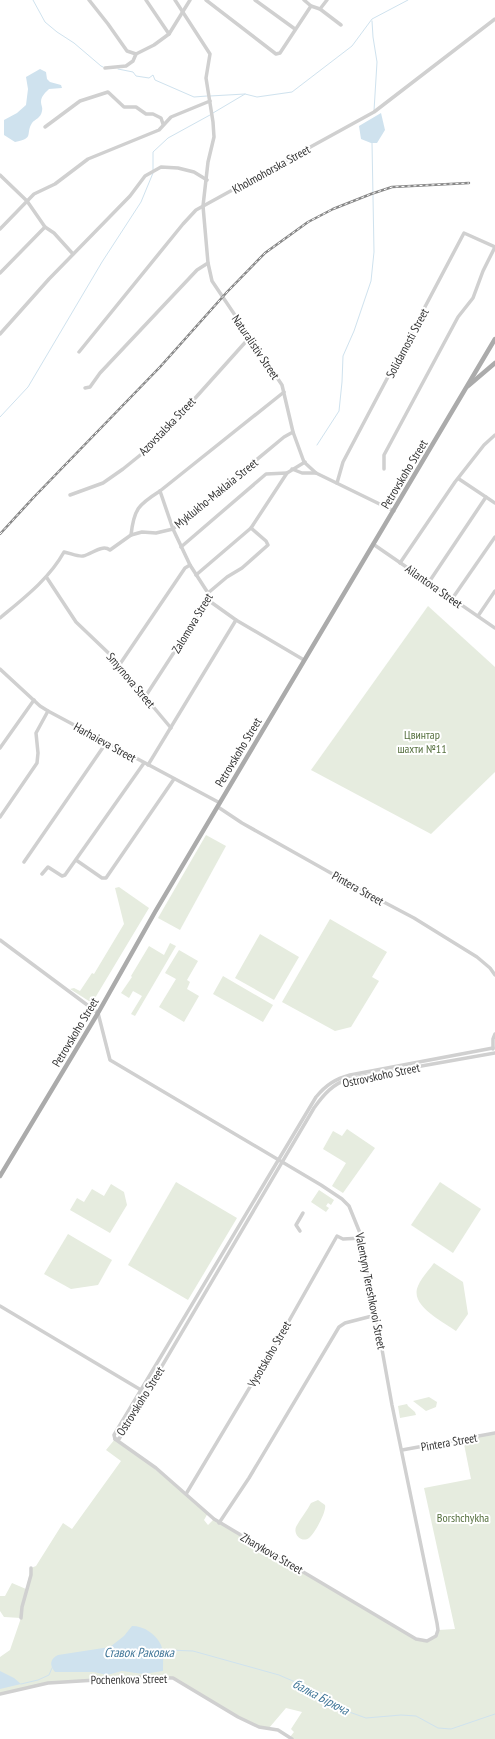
<svg xmlns="http://www.w3.org/2000/svg" width="495" height="1739" viewBox="0 0 495 1739" font-family="'PT Sans Narrow',sans-serif">
	<style>
		.green { fill: #e6ecdf }
		.water { fill: #cfe2ee }
		.lines { fill: none; stroke-linecap: round; stroke-linejoin: round }
		.stream { stroke: #cfe2ee; stroke-width: 1 }
		.minor { stroke: #d0d0d0; stroke-width: 3.5 }
		.major { stroke: #ababab; stroke-width: 4.5 }
		.rail-casing { stroke: #888; stroke-width: 2.5 }
		.rail { stroke: #fff; stroke-width: 1; stroke-dasharray: 3; stroke-linecap: butt }
		.labels { text-anchor: middle; dominant-baseline: central; stroke-width: 4; stroke-linejoin: round; paint-order: stroke }
		.street-label { font-size: 12px; fill: #333; stroke: #fff }
		.park-label { font-size: 12px; fill: #56703f; stroke: #fff }
		.water-label { font-size: 13px; font-style: italic; fill: #3f7597; stroke: #fff }
	</style>
	<rect width="100%" height="100%" fill="#fff"/>
	<g class="green">
		<polygon points="428,606 495,667 495,772 431,834 311,770"/>
		<polygon points="206,835 226,846 180,930 158,918"/>
		<polygon points="119,887 149,908 92,1003 70,989 74,988 80,991 92,973 94,974 124,924 115,888"/>
		<polygon points="330,919 387,952 372,977 379,981 351,1027 335,1031 282,1002"/>
		<polygon points="260,934 299,957 274,1000 235,978"/>
		<polygon points="170,943 176,946 135,1016 131,1014 142,996 133,991 129,998 121,993 132,977 131,976 149,946 164,955"/>
		<polygon points="179,950 198,961 187,980 190,982 187,989 199,996 184,1022 159,1007 176,979 165,973"/>
		<polygon points="223,976 273,1005 263,1022 213,994"/>
		<polygon points="347,1129 375,1148 343,1193 332,1186 346,1163 323,1149 333,1131 342,1136"/>
		<polygon points="176,1182 237,1218 188,1300 128,1265"/>
		<polygon points="440,1182 481,1209 453,1253 411,1225"/>
		<polygon points="111,1184 124,1192 127,1205 110,1233 70,1210 77,1198 84,1202 92,1189 104,1196"/>
		<polygon points="319,1190 334,1200 331,1205 328,1203 326,1206 329,1208 326,1212 311,1202"/>
		<polygon points="68,1234 112,1260 98,1285 71,1289 44,1274"/>
		<path d="M 434,1263 L 463,1282 L 468,1314 L 456,1331 C 444,1322 409,1306 418,1286 C 421,1278 429,1270 434,1263 Z"/>
		<polygon points="429,1397 437,1402 436,1407 426,1411 413,1401"/>
		<polygon points="407,1404 408,1406 415,1412 416,1415 400,1418 398,1406"/>
		<polygon points="495,1433 495,1739 292,1739 290,1737 294,1732 291,1729 302,1712 286,1708 269,1728 259,1727 238,1717 172,1678 48,1683 0,1694 0,1657 10,1650 21,1618 4,1617 0,1611 0,1596 5,1596 12,1583 26,1589 31,1568 36,1566 63,1523 72,1529 121,1461 106,1450 115,1439 144,1460 208,1513 204,1520 208,1525 214,1519 416,1639 427,1641 436,1636 438,1630 455,1629 424,1488 471,1479 463,1439"/>
		<path d="M 318,1500 L 325,1505 C 327,1511 315,1533 309,1538 C 302,1543 293,1535 296,1527 C 300,1519 307,1511 311,1503 Z"/>
	</g>
	<g class="water">
		<path d="M 40,69 L 46,72 L 47,79 L 50,82 L 61,85 L 62,88 L 49,89 C 46,92 41,96 41,102 C 41,105 43,108 42,111 C 41,118 35,119 32,123 C 25,134 35,138 15,142 L 4,135 L 4,120 L 17,113 L 26,105 L 28,89 L 26,77 Z"/>
		<polygon points="381,113 385,130 377,143 371,143 361,139 359,126"/>
		<path d="M 132,1626 C 144,1626 156,1634 161,1645 C 164,1652 163,1663 163,1671 L 143,1674 L 122,1671 L 107,1675 L 94,1672 L 55,1672 C 49,1665 50,1659 58,1655 L 110,1647 L 124,1636 Z"/>
		<polygon points="0,1671 14,1678 21,1684 0,1689"/>
	</g>
	<g class="lines">
		<g class="stream">
			<polyline points="33,0 45,22 57,32 74,43 101,66 103,67"/>
			<polyline points="372,21 373,37 377,62 374,111"/>
			<polyline points="118,69 133,72 136,76 149,78 153,75 155,80 194,97 207,96"/>
			<polyline points="210,96 245,94 257,97 292,92 352,46 372,19 408,0"/>
			<polyline points="213,113 245,94"/>
			<polyline points="153,170 153,152 168,138 210,115"/>
			<polyline points="0,417 28,387 102,262 141,202 153,173"/>
			<polyline points="317,445 339,411 342,382 343,356 354,331 371,281 374,252 372,142"/>
			<polyline points="168,1650 193,1651 279,1675 323,1694 338,1708 366,1718 401,1715 416,1716 438,1728 451,1729 495,1714"/>
			<polyline points="21,1684 38,1680 49,1675 52,1668"/>
		</g>
		<g class="minor">
			<polyline points="89,0 108,24 127,51 136,54"/>
			<polyline points="146,0 169,34"/>
			<polyline points="175,0 210,54 206,78 213,122 214,137 208,162 203,206 208,263 212,281 282,385 293,432 304,462 316,473 394,511"/>
			<polyline points="206,0 276,54 280,53 311,6"/>
			<polyline points="255,0 295,29"/>
			<polyline points="304,0 311,6 320,9 341,25"/>
			<polyline points="320,9 327,0"/>
			<polyline points="105,68 126,66 133,61 136,54 154,45 169,34 190,0"/>
			<polyline points="45,127 80,101 108,92 124,107 136,107 146,114 153,114 161,118 163,124"/>
			<polyline points="0,175 27,201 45,227 54,233 73,254"/>
			<polyline points="0,229 34,194 55,184 88,159 159,130 171,117 210,101"/>
			<polyline points="0,273 45,227"/>
			<polyline points="0,334 49,279 130,196 145,176 161,167 178,168 194,172 207,180"/>
			<polyline points="79,352 183,224 196,210 374,112 495,19"/>
			<polyline points="85,388 90,387 100,373 197,270 208,263"/>
			<polyline points="292,469 302,473 316,473"/>
			<polyline points="384,469 384,455 458,317 473,298 483,271 495,247"/>
			<polyline points="459,479 495,503"/>
			<polyline points="337,483 343,462 464,233 495,247"/>
			<polyline points="160,491 173,529 190,565 208,593"/>
			<polyline points="70,495 103,483 123,469 154,444 250,337"/>
			<polyline points="131,535 142,532 156,533 173,529 284,437 293,432"/>
			<polyline points="373,544 495,628"/>
			<polyline points="181,547 266,474 287,473"/>
			<polyline points="400,563 455,482 484,445 495,435"/>
			<polyline points="196,575 251,528 287,473 305,462"/>
			<polyline points="47,578 76,622 120,664 129,681 145,697 171,728"/>
			<polyline points="429,582 486,497"/>
			<polyline points="452,599 495,537"/>
			<polyline points="208,600 236,620 304,660"/>
			<polyline points="478,616 495,591"/>
			<path d="M 0,618 C 24,598 49,579 64,552 C 70,553 78,557 83,556 C 92,554 102,544 110,550 L 131,535 C 134,509 138,505 160,491 L 284,392"/>
			<polyline points="120,664 185,568 190,565"/>
			<polyline points="0,669 40,706 48,711 220,803"/>
			<polyline points="145,697 208,600 208,593 227,577 242,568 268,545 266,541 251,528"/>
			<polyline points="0,748 34,700"/>
			<polyline points="148,765 236,620"/>
			<polyline points="218,807 242,823 361,890 414,918 477,957 490,968 495,975"/>
			<polyline points="0,817 37,763 38,753 36,733 48,711"/>
			<polyline points="76,860 102,878 106,878 174,779"/>
			<polyline points="24,862 106,743"/>
			<polyline points="42,874 48,867 62,876 65,875 144,763"/>
			<polyline points="0,940 98,1013 110,1060 321,1185 342,1199 349,1206 362,1238 392,1405 437,1623 438,1630 436,1636 427,1641 416,1639 214,1519 156,1468 115,1439"/>
			<polyline points="493,1049 493,1039 495,1034"/>
			<polyline points="300,1231 296,1225 303,1213"/>
			<polyline points="0,1306 141,1390"/>
			<path d="M 115,1439 L 114,1435 L 316,1097 C 326,1085 335,1079 350,1075 L 493,1048"/>
			<path d="M 116,1439 L 119,1439 L 314,1108 C 324,1094 333,1084 348,1079 L 495,1053"/>
			<polyline points="402,1450 495,1433"/>
			<polyline points="186,1494 281,1335 337,1236 343,1239 362,1238"/>
			<polyline points="219,1523 249,1478 339,1327 345,1323 376,1315"/>
			<polyline points="21,1618 22,1607 31,1575 31,1568"/>
			<polyline points="0,1694 48,1683 145,1677 173,1678 238,1717 259,1727 278,1730 292,1739"/>
		</g>
		<g class="major">
			<polyline points="468,386 495,363"/>
			<polyline points="0,1176 98,1013 155,912 495,339"/>
		</g>
		<defs>
			<polyline id="rail" points="0,534 34,497 160,367 227,292 265,253 308,222 333,209 371,194 392,187 469,183"/>
		</defs>
		<use href="#rail" class="rail-casing"/>
		<use href="#rail" class="rail"/>
	</g>
	<g class="labels">
		<g class="street-label">
			<text transform="translate(271 169) rotate(-29)">Kholmohorska Street</text>
			<text transform="translate(407 343) rotate(-62)">Solidarnosti Street</text>
			<text transform="translate(256 347) rotate(56)">Naturalistiv Street</text>
			<text transform="translate(167 426) rotate(-46)">Azovstalska Street</text>
			<text transform="translate(404 474) rotate(-59)">Petrovskoho Street</text>
			<text transform="translate(216 493) rotate(-39)">Myklukho-Maklaia Street</text>
			<text transform="translate(434 586) rotate(35)">Ailantova Street</text>
			<text transform="translate(192 623) rotate(-59)">Zalomova Street</text>
			<text transform="translate(131 680) rotate(50)">Smyrnova Street</text>
			<text transform="translate(105 742) rotate(29)">Harhaieva Street</text>
			<text transform="translate(238 752) rotate(-59)">Petrovskoho Street</text>
			<text transform="translate(358 888) rotate(29)">Pintera Street</text>
			<text transform="translate(75 1032) rotate(-59)">Petrovskoho Street</text>
			<text transform="translate(381 1075) rotate(-12)">Ostrovskoho Street</text>
			<text transform="translate(371 1291) rotate(79)">Valentyny Tereshkovoi Street</text>
			<text transform="translate(269 1354) rotate(-60)">Vysotskoho Street</text>
			<text transform="translate(140 1401) rotate(-58)">Ostrovskoho Street</text>
			<text transform="translate(449 1442) rotate(-10)">Pintera Street</text>
			<text transform="translate(272 1553) rotate(30)">Zharykova Street</text>
			<text transform="translate(129 1679) rotate(-1)">Pochenkova Street</text>
		</g>
		<g class="park-label">
			<text x="422" y="734">Цвинтар<tspan x="422" dy="14">шахти №11</tspan></text>
			<text x="463" y="1517">Borshchykha</text>
		</g>
		<g class="water-label">
			<text x="139" y="1652">Ставок Раковка</text>
			<text transform="translate(321 1697) rotate(28)">балка Бірюча</text>
		</g>
	</g>
</svg>
